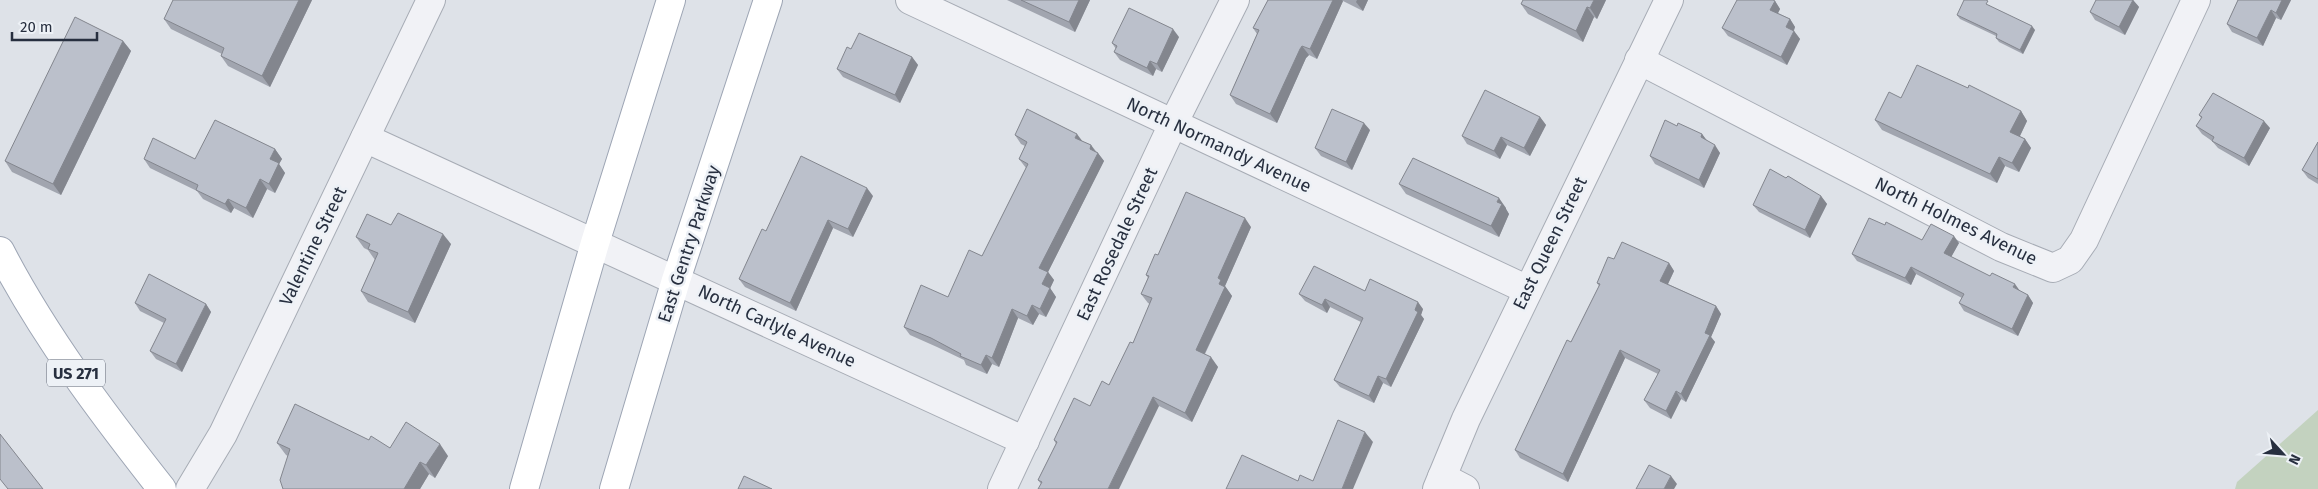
<svg xmlns="http://www.w3.org/2000/svg" width="2318" height="489" viewBox="0 0 2318 489" font-family="'Fira Sans',sans-serif">
	<style>
		.green { fill: #c3d2bf }
		.lines { fill: none; stroke-linecap: round; stroke-linejoin: round }
		.minor-casing { stroke: #a7acb5; stroke-width: 30 }
		.major-casing { stroke: #9da5b4; stroke-width: 30 }
		.minor { stroke: #f1f2f6; stroke-width: 28 }
		.major { stroke: #fff; stroke-width: 28 }
		.wall { fill: #a1a5af }
		.shaded-wall { fill: #83868e }
		.building { fill: #bbc0cb; stroke: #83868e }
		.labels { text-anchor: middle; dominant-baseline: central; stroke-width: 5; stroke-linejoin: round; paint-order: stroke }
		.shield { fill: #edf1f6; stroke: #626976; stroke-width: 1 }
		.shield-label { font-size: 16px; font-weight: bold; fill: #272f3f }
		.street-label { font-size: 18px; fill: #272f3f; stroke: #edf1f6 }
	</style>
	<rect width="100%" height="100%" fill="#dee2e8"/>
	<polygon class="green" points="2318,410 2318,489 2235,489 2237,482"/>
	<g class="lines">
		<defs>
			<g id="minor">
				<polyline points="910,0 1528,290"/>
				<polyline points="1639,60 2001,247 2053,268 2070,260 2084,240 2196,0"/>
				<polyline points="365,138 1025,441"/>
				<polyline points="1442,477 1465,489"/>
				<polyline points="190,489 223,434 431,0"/>
				<polyline points="1002,489 1173,124 1235,0"/>
				<polyline points="1437,489 1466,419 1669,0"/>
			</g>
			<g id="major">
				<path d="M 0,251 C 44,336 103,414 162,489"/>
				<polyline points="524,489 595,243 671,0"/>
				<polyline points="614,489 676,280 768,0"/>
			</g>
		</defs>
		<use href="#minor" class="minor-casing"/>
		<use href="#major" class="major-casing"/>
		<use href="#minor" class="minor"/>
		<use href="#major" class="major"/>
	</g>
	<g class="wall">
		<polygon points="173,0 312,0 270,87 228,66 221,56 222,54 171,29 164,19"/>
		<polygon points="1007,0 1090,0 1075,32"/>
		<polygon points="1268,0 1368,0 1363,11 1343,1 1317,59 1309,55 1306,58 1277,123 1236,104 1230,95 1257,34 1253,28"/>
		<polygon points="1523,0 1606,0 1597,19 1594,17 1583,42 1528,14 1521,4"/>
		<polygon points="2096,0 2133,0 2139,7 2125,35 2095,20 2090,12"/>
		<polygon points="2238,0 2291,0 2281,20 2276,18 2263,46 2232,32 2227,24"/>
		<polygon points="1775,1 1780,9 1778,13 1790,19 1795,27 1794,31 1800,39 1787,65 1728,36 1722,28"/>
		<polygon points="1990,5 1990,6 2035,30 2023,54 1999,42 1996,38 1996,36 1960,19 1957,15"/>
		<polygon points="1179,37 1162,72 1156,69 1153,76 1120,60 1114,52 1116,49 1112,43"/>
		<polygon points="123,41 131,51 61,195 12,172 5,161"/>
		<polygon points="851,49 912,57 918,65 900,103 843,77 837,69"/>
		<polygon points="1901,98 2021,111 2027,121 2020,136 2025,139 2031,148 2019,172 2005,166 1997,183 1882,130 1875,120"/>
		<polygon points="2199,115 2270,128 2249,166 2218,148 2212,141 2202,134 2196,126 2201,118"/>
		<polygon points="1540,117 1546,125 1530,156 1507,145 1500,159 1467,144 1462,136"/>
		<polygon points="1677,126 1702,134 1707,141 1720,153 1704,188 1655,164 1650,156"/>
		<polygon points="1370,130 1352,170 1321,156 1315,148"/>
		<polygon points="1015,135 1082,141 1091,145 1104,161 1048,272 1054,280 1050,288 1056,297 1046,317 1039,314 1033,325 1018,318 999,367 992,364 987,374 966,365 964,360 937,347 910,335 904,327 948,297 982,256 1026,168 1019,159 1025,146 1021,144"/>
		<polygon points="2318,142 2318,184 2308,178 2302,170"/>
		<polygon points="275,149 282,159 279,164 285,173 275,193 267,189 253,218 234,208 231,213 203,199 197,191 150,168 144,159 195,159"/>
		<polygon points="1399,184 1506,208 1506,209 1509,214 1499,237 1406,194"/>
		<polygon points="873,196 853,237 833,228 796,311 745,287 739,279 766,231"/>
		<polygon points="1821,196 1827,204 1810,238 1759,212 1753,205"/>
		<polygon points="391,225 451,244 415,323 368,302 361,291 375,260 368,250 364,248 356,237"/>
		<polygon points="1251,227 1225,286 1232,296 1205,354 1218,367 1192,422 1159,406 1041,484 1038,480 1056,444 1054,440 1090,406 1109,385 1133,343 1150,304 1148,303 1141,294 1148,278 1146,275 1158,255"/>
		<polygon points="1922,240 1959,243 1951,257 2028,295 2033,303 2018,336 1964,311 1959,303 1962,298 1916,274 1911,285 1857,261 1852,254"/>
		<polygon points="1614,259 1669,263 1674,271 1668,284 1716,306 1721,314 1711,337 1715,342 1686,402 1681,399 1671,419 1650,408 1644,400 1658,374 1625,358 1568,482 1520,458 1515,450 1571,342 1599,286 1597,283"/>
		<polygon points="1365,291 1423,309 1421,315 1424,319 1391,387 1383,383 1374,403 1340,387 1334,380 1361,322 1330,307 1327,313 1305,301 1299,294"/>
		<polygon points="135,303 206,304 211,312 182,372 156,359 150,351 164,323 140,311"/>
		<polygon points="369,440 390,448 448,456 435,478 429,474 420,489 283,489 288,456 286,455 277,443"/>
	</g>
	<g class="shaded-wall">
		<polygon points="299,0 312,0 270,87 262,76"/>
		<polygon points="1079,0 1090,0 1075,32 1069,22"/>
		<polygon points="1333,0 1342,0 1343,1 1317,59 1310,49"/>
		<polygon points="1357,0 1368,0 1363,11 1356,2"/>
		<polygon points="1594,0 1606,0 1597,19 1590,8"/>
		<polygon points="2133,0 2139,7 2125,35 2119,27"/>
		<polygon points="2282,0 2291,0 2281,20 2276,13"/>
		<polygon points="1775,1 1780,9 1776,17 1770,10"/>
		<polygon points="1587,7 1594,17 1583,42 1576,31"/>
		<polygon points="2271,10 2276,18 2263,46 2257,38"/>
		<polygon points="1790,19 1795,27 1792,34 1786,27"/>
		<polygon points="2032,26 2035,30 2023,54 2020,50"/>
		<polygon points="1173,29 1179,37 1162,72 1157,64"/>
		<polygon points="1794,31 1800,39 1787,65 1781,57"/>
		<polygon points="123,41 131,51 61,195 53,184"/>
		<polygon points="1302,46 1309,55 1306,58 1277,123 1270,114 1300,49"/>
		<polygon points="912,57 918,65 900,103 895,95"/>
		<polygon points="1150,61 1156,69 1153,76 1147,68"/>
		<polygon points="2021,111 2027,121 2017,142 2010,132"/>
		<polygon points="1540,117 1546,125 1530,156 1524,148"/>
		<polygon points="2264,121 2270,128 2249,166 2244,158"/>
		<polygon points="1364,123 1370,130 1352,170 1346,162"/>
		<polygon points="1077,134 1083,142 1075,138"/>
		<polygon points="1702,134 1708,142 1701,137"/>
		<polygon points="1501,137 1507,145 1500,159 1494,151"/>
		<polygon points="2025,139 2031,148 2019,172 2012,163"/>
		<polygon points="1091,145 1097,154 1098,153 1104,161 1048,272 1054,280 1048,293 1042,284 1039,268"/>
		<polygon points="1715,145 1720,153 1704,188 1699,180"/>
		<polygon points="275,149 282,159 279,164 285,173 275,193 269,184 270,159"/>
		<polygon points="1999,157 2005,166 1997,183 1990,174"/>
		<polygon points="260,179 267,189 253,218 246,208"/>
		<polygon points="867,188 873,196 853,237 848,229"/>
		<polygon points="1821,196 1827,204 1810,238 1805,230"/>
		<polygon points="1499,198 1506,208 1506,209 1509,214 1499,237 1491,226 1497,202"/>
		<polygon points="228,199 234,208 231,213 225,204"/>
		<polygon points="1245,218 1251,227 1225,286 1232,296 1202,359 1196,350 1219,284 1218,278"/>
		<polygon points="828,220 833,228 796,311 790,303"/>
		<polygon points="443,234 451,244 415,323 408,312"/>
		<polygon points="1954,236 1959,243 1949,261 1944,253"/>
		<polygon points="1669,263 1674,271 1666,288 1660,281"/>
		<polygon points="1911,267 1916,274 1911,285 1905,278"/>
		<polygon points="2015,284 2020,291 2013,287"/>
		<polygon points="1050,288 1056,297 1046,317 1040,309"/>
		<polygon points="2028,295 2033,303 2018,336 2012,329"/>
		<polygon points="1325,299 1330,307 1327,313 1322,305"/>
		<polygon points="1418,302 1423,309 1421,315 1424,319 1391,387 1386,379"/>
		<polygon points="206,304 211,312 182,372 176,364"/>
		<polygon points="1032,305 1039,314 1033,325 1027,316"/>
		<polygon points="1716,306 1721,314 1711,337 1715,342 1686,402 1681,394"/>
		<polygon points="1012,309 1018,318 999,367 992,358"/>
		<polygon points="1620,350 1625,358 1568,482 1563,474"/>
		<polygon points="986,355 992,364 987,374 981,365"/>
		<polygon points="1211,357 1218,367 1192,422 1185,413"/>
		<polygon points="1378,376 1383,383 1374,403 1369,396"/>
		<polygon points="1676,391 1681,399 1671,419 1666,411"/>
		<polygon points="1153,397 1159,406 1119,489 1108,489"/>
		<polygon points="1365,432 1373,442 1353,489 1342,489"/>
		<polygon points="440,444 448,456 435,478 426,465"/>
		<polygon points="420,462 429,474 420,489 404,489"/>
		<polygon points="1671,476 1677,484 1674,489 1664,489"/>
	</g>
	<g class="building">
		<polygon points="173,0 299,0 262,76 221,56 224,48 164,19"/>
		<polygon points="1021,0 1079,0 1069,22"/>
		<polygon points="1268,0 1333,0 1310,49 1302,46 1300,49 1270,114 1230,95 1259,30 1253,28"/>
		<polygon points="1523,0 1594,0 1590,8 1587,7 1576,31 1521,4"/>
		<polygon points="1737,0 1773,0 1775,1 1770,10 1790,19 1786,27 1794,31 1781,57 1722,28"/>
		<polygon points="1964,0 1986,0 1988,1 1986,4 2032,26 2020,50 1996,38 1997,34 1957,15"/>
		<polygon points="2096,0 2133,0 2119,27 2090,12"/>
		<polygon points="2238,0 2282,0 2276,13 2271,10 2257,38 2227,24"/>
		<polygon points="1129,8 1173,29 1157,64 1150,61 1147,68 1114,52 1117,46 1112,43"/>
		<polygon points="75,17 123,41 53,184 5,161"/>
		<polygon points="859,33 912,57 895,95 837,69 847,47 851,49"/>
		<polygon points="1917,65 1968,88 1969,85 2021,111 2010,132 2025,139 2012,163 1999,157 1990,174 1875,120 1889,92 1901,98"/>
		<polygon points="1485,90 1540,117 1524,148 1501,137 1494,151 1462,136"/>
		<polygon points="2213,93 2264,121 2244,158 2212,141 2214,137 2196,126 2202,117 2199,115"/>
		<polygon points="1027,109 1077,134 1075,138 1091,145 1090,149 1098,153 1039,268 1048,272 1042,284 1050,288 1040,309 1032,305 1027,316 1012,309 992,358 986,355 981,365 960,356 961,354 931,338 904,327 921,285 948,297 969,250 982,256 1028,164 1019,159 1027,142 1015,135"/>
		<polygon points="1332,109 1364,123 1346,162 1315,148"/>
		<polygon points="215,120 275,149 270,159 279,163 269,184 260,179 246,208 228,199 225,204 196,190 198,185 144,159 153,138 195,159"/>
		<polygon points="1665,120 1677,126 1678,123 1702,134 1701,137 1715,145 1699,180 1650,156"/>
		<polygon points="2318,142 2318,179 2302,170"/>
		<polygon points="801,156 867,188 848,229 828,220 790,303 739,279 762,229 766,231"/>
		<polygon points="1413,158 1499,198 1497,202 1502,204 1491,226 1399,184"/>
		<polygon points="1770,169 1786,178 1788,176 1821,196 1805,230 1753,205"/>
		<polygon points="1186,192 1245,218 1218,278 1221,280 1219,284 1225,287 1196,350 1211,357 1185,413 1153,397 1108,489 1038,489 1042,482 1038,480 1057,442 1054,440 1074,398 1090,406 1102,381 1109,385 1130,342 1133,343 1152,298 1141,294 1149,276 1146,275 1155,254 1158,255"/>
		<polygon points="398,213 443,234 408,312 361,291 378,253 368,249 370,244 356,237 367,214 391,225"/>
		<polygon points="1869,218 1885,225 1886,222 1922,240 1931,224 1954,236 1944,253 1990,276 1992,273 2015,284 2013,287 2028,295 2012,329 1959,303 1964,294 1911,267 1905,278 1852,254"/>
		<polygon points="1622,242 1669,263 1660,281 1716,306 1705,333 1710,335 1681,394 1676,391 1666,411 1644,400 1660,370 1620,350 1563,474 1515,450 1567,340 1571,342 1600,284 1597,283 1608,257 1614,259"/>
		<polygon points="1314,266 1365,291 1370,279 1418,302 1415,310 1418,312 1386,379 1378,376 1369,396 1334,380 1363,318 1325,299 1322,305 1299,294"/>
		<polygon points="149,274 206,304 176,364 150,351 166,319 135,303"/>
		<polygon points="295,404 369,440 371,436 390,448 406,422 440,444 426,465 420,462 404,489 283,489 280,480 290,449 277,443"/>
		<polygon points="1338,420 1365,432 1342,489 1226,489 1242,455 1298,481 1300,475 1313,481"/>
		<polygon points="0,434 43,489 8,489 0,479"/>
		<polygon points="1649,465 1671,476 1664,489 1636,489"/>
		<polygon points="744,476 772,489 738,489"/>
	</g>
	<g class="labels">
		<rect class="shield" x="47" y="359.5" width="58" height="27" rx="4"/>
		<g class="shield-label">
			<text x="76" y="373">US 271</text>
		</g>
		<g class="street-label">
			<text transform="translate(1219 145) rotate(25)">North Normandy Avenue</text>
			<text transform="translate(1956 221) rotate(26)">North Holmes Avenue</text>
			<text transform="translate(1550 243) rotate(-64)">East Queen Street</text>
			<text transform="translate(689 244) rotate(-72)">East Gentry Parkway</text>
			<text transform="translate(1117 244) rotate(-65)">East Rosedale Street</text>
			<text transform="translate(313 246) rotate(-64)">Valentine Street</text>
			<text transform="translate(777 326) rotate(25)">North Carlyle Avenue</text>
		</g>
	</g>
	<g transform="translate(2283 454) rotate(116)" stroke="#edf1f6" stroke-width="4" paint-order="stroke">
	<path d="M0-4L9 19L0 12L-9 19Z" fill="#272f3f"/>
	<text y="-8" font-size="14" font-weight="bold" text-anchor="middle" fill="#272f3f">N</text>
	</g>
	<path d="M12 32v8h85v-8" fill="none" stroke="#272f3f" stroke-width="2.5"/>
	<text x="20" y="32" font-size="15" fill="#272f3f" stroke="#edf1f6" stroke-width="4" paint-order="stroke">20 m</text>
</svg>
